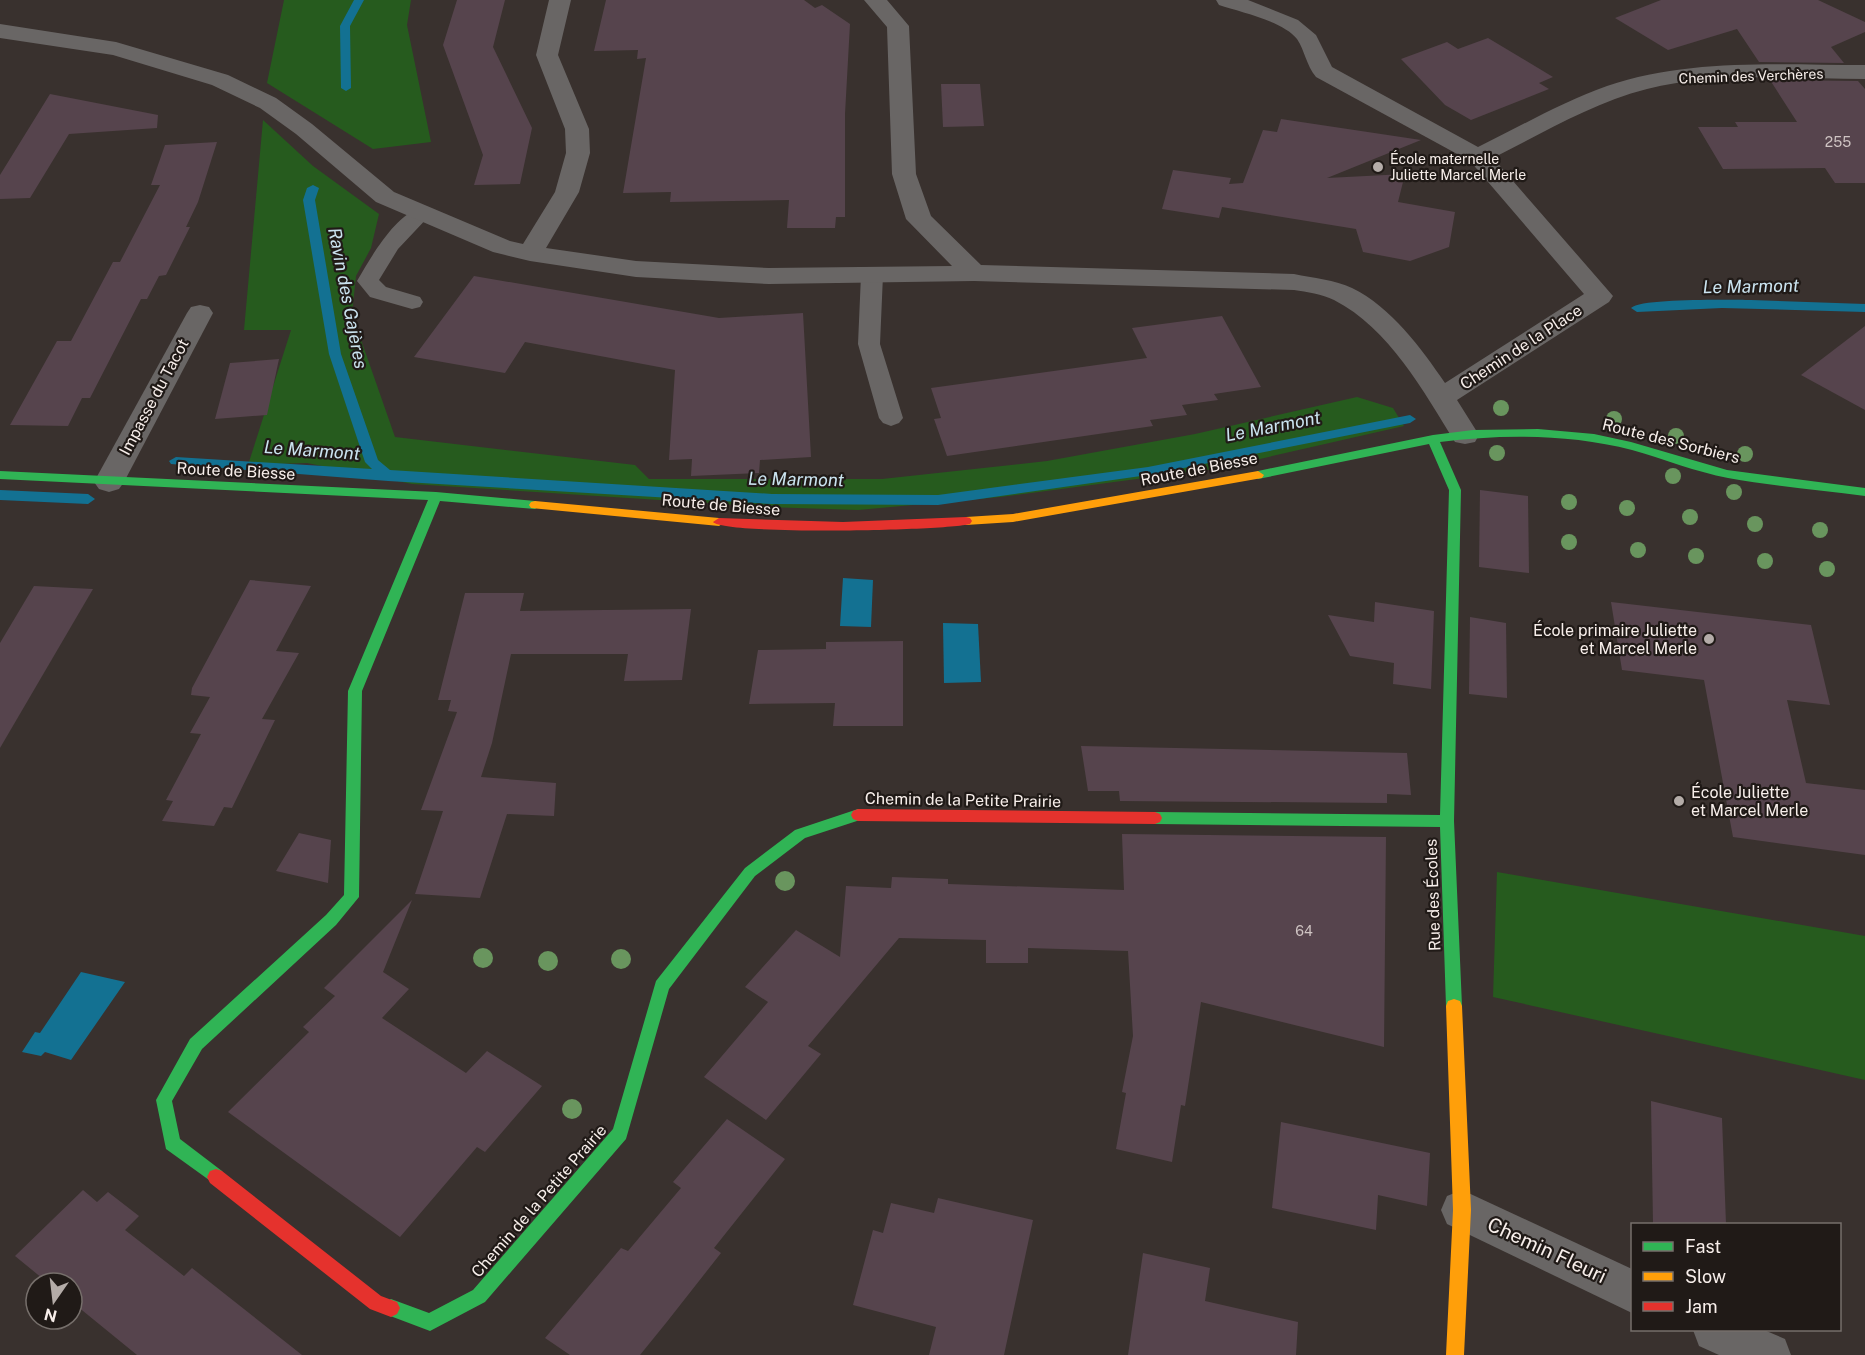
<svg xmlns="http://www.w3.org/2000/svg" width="1865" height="1355" viewBox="0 0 1865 1355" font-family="'Public Sans',sans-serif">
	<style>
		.green { fill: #265b1e }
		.water { fill: #137192 }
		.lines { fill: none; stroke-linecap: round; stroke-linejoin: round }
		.stream { fill: #137192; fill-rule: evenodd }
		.building { fill: #56444d }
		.lane { fill: #696665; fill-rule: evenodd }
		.street { fill: #696665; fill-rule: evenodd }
		.fast { fill: #30b455; fill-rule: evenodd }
		.slow { fill: #ff9f0a; fill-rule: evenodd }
		.jam { fill: #e5322d; fill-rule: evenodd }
		.tree { fill: #69955e }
		.poi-dot { fill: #b4aca8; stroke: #201a17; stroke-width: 2 }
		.labels { text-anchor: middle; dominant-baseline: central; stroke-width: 4.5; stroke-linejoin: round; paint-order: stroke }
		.far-street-label { font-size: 14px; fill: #f7eeea; stroke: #201a17 }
		.number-label { font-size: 14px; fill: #cfc4c3 }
		.far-poi-label { font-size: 14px; fill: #f7eeea; stroke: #201a17; text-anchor: start }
		.street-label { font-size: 16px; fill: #f7eeea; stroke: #201a17 }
		.poi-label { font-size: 16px; fill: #f7eeea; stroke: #201a17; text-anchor: end }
		.water-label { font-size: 18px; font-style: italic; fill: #cae3ef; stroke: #201a17 }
		.near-street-label { font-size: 20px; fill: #f7eeea; stroke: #201a17 }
	</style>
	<rect width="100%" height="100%" fill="#39312e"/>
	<g class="green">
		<polygon points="284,0 411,0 407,25 431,142 373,149 267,83"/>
		<polygon points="263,120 313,166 379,214 371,248 356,276 352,314 395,437 635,465 649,479 882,479 1047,461 1195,434 1357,397 1393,408 1404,426 1220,468 1000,497 858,510 767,507 412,484 307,463 248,465 291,330 244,330"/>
		<polygon points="1497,872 1865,936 1865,1080 1493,997"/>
	</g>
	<g class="water">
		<polygon points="843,578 873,580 871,627 840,626"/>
		<polygon points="943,623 978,624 981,682 944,683"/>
		<polygon points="81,972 125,982 71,1060 45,1052 41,1056 22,1052 35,1032 40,1033"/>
	</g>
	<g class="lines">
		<g class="stream">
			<polygon points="354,0 364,0 350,26 351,88 346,91 341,88 340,26"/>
			<polygon points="313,185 319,188 315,200 341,354 378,460 390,470 772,494 938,495 1148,467 1410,415 1416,419 1410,423 1148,475 938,505 772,504 388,481 171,464 169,461 176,457 372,469 365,462 329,354 303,200 307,188"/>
			<path d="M 1751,300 L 1865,304 L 1865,312 L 1722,308 L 1637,312 L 1631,308 C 1642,298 1731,300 1751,300 Z"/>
			<polygon points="0,490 88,494 95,499 88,504 0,500"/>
		</g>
	</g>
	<g class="building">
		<polygon points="457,0 505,0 493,47 532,128 520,184 474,185 483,155 443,45"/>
		<polygon points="606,0 804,0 815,8 822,5 850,24 845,114 845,217 836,217 835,228 787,228 789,200 670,202 671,192 623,193 646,58 637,59 638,50 594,51"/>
		<polygon points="1661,0 1818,0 1865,22 1865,32 1831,47 1844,63 1759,62 1737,29 1668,50 1615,18"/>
		<polygon points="1488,38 1553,77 1539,83 1549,89 1471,120 1445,105 1401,59 1447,42 1458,49"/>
		<polygon points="1770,80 1858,81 1865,89 1865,183 1835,183 1825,168 1723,169 1698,127 1738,127 1735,122 1797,122"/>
		<polygon points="941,84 980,84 984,126 943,127"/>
		<polygon points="50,94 158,115 157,128 69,134 30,198 0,199 0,175"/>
		<polygon points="1281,119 1421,140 1327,178 1405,174 1398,202 1455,212 1449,247 1410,261 1363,252 1356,229 1222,207 1219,218 1162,209 1173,170 1231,178 1229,184 1243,183 1263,130 1277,132"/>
		<polygon points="217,142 198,202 186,227 190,227 166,275 159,276 147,299 141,299 90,398 82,398 68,426 10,425 57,341 71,341 113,262 120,262 160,185 151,185 165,145"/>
		<polygon points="474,276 719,318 803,313 811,457 760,460 759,473 691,476 692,459 669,460 675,370 525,342 505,373 414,357"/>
		<polygon points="1222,316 1261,387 1214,394 1218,400 1182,405 1187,415 1150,420 1153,426 947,456 934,419 941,418 931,388 1147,358 1132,328"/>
		<polygon points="1865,326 1865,410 1801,375"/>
		<polygon points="279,359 267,415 215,419 230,363"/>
		<polygon points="1480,490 1528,496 1529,573 1479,567"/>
		<polygon points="250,580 311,586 276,651 299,653 262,719 275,720 232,808 224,807 214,826 162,821 173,801 166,800 201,734 190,733 210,697 191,695 192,688"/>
		<polygon points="34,586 93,589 0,748 0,643"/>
		<polygon points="465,593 524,593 520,611 691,609 682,680 624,681 628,654 511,654 492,743 481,777 556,783 554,816 507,814 480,898 415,894 443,811 421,810 457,712 448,711 451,700 438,700"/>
		<polygon points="1375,602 1434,611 1431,689 1393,684 1394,663 1350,656 1328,615 1374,622"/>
		<polygon points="1611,602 1811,625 1830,705 1787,700 1806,783 1865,790 1865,855 1733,837 1704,680 1622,670"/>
		<polygon points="1470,617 1506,623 1507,698 1469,694"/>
		<polygon points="903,641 903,726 833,726 835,703 749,704 758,650 826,649 826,642"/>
		<polygon points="1081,746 1407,753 1411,795 1387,794 1387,803 1120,801 1119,791 1088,791"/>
		<polygon points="299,833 331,840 328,883 276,871"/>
		<polygon points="1122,834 1386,837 1384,1047 1201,1002 1185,1106 1181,1105 1172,1162 1116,1149 1126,1093 1122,1092 1133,1036 1128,951 1028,948 1028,963 986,963 986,940 899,938 808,1046 821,1054 766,1120 704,1077 768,1002 745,987 796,930 840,957 846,886 891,888 892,877 948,879 948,884 1124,890"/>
		<polygon points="412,900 383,972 409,989 382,1018 466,1073 487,1051 542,1086 485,1152 477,1147 400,1237 228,1112 309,1032 303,1027 335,996 324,988"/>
		<polygon points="1651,1101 1722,1118 1726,1224 1653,1224"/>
		<polygon points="727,1119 785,1159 714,1248 721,1253 666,1323 640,1355 570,1355 545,1338 621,1248 628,1251 681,1188 673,1182"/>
		<polygon points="1281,1122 1430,1153 1427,1206 1378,1195 1376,1230 1272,1208"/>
		<polygon points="83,1190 97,1202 108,1192 139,1216 125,1230 184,1276 192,1268 302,1355 137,1355 72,1302 72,1283 48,1283 15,1256"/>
		<polygon points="938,1198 1033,1220 1004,1355 929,1355 936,1327 853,1305 873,1230 883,1233 891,1203 934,1213"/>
		<polygon points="1143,1253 1210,1268 1205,1301 1298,1322 1296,1355 1128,1355"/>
	</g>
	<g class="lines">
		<g class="lane">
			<path d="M 421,208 L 428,210 L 431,214 L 398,249 L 379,280 L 386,287 L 420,297 L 423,302 L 420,307 L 412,309 L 370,297 L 357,281 C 370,259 395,214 421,208 Z"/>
			<polygon points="872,269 880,270 883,275 880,344 903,418 899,423 891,426 883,423 879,418 858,344 861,275 864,270"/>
		</g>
		<g class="street">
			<path d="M 549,0 L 571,0 L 558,55 L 589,129 L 590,153 L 579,192 L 546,248 L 636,261 L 769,268 L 952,266 L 906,219 L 892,174 L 887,27 L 864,0 L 887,0 L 909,26 L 916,174 L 931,216 L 981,265 L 1294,274 C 1313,278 1335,280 1352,288 C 1391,307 1421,348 1445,383 L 1584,294 L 1470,161 L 1316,77 C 1306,65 1305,51 1297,39 C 1283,21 1240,12 1219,5 L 1216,0 L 1248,0 L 1298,20 L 1316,35 L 1332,67 L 1478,147 C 1521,126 1562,102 1607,86 C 1689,58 1779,65 1865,65 L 1865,79 C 1793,79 1717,71 1647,89 C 1592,103 1543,133 1493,158 L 1613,296 L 1609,302 L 1457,400 L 1479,435 L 1475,442 L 1465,444 L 1455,442 C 1424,392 1389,328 1334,300 C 1322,294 1307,292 1294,290 L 974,281 L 769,284 L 636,277 L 530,261 L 493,252 L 376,202 L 296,134 L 260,108 L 212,85 L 113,55 L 0,38 L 0,24 L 116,42 L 228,75 L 276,98 L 312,124 L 394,192 L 510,241 L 523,244 L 555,192 L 566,153 L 565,129 L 536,55 Z"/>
			<polygon points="200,305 209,307 213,313 124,482 119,489 109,492 99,489 94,482 187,313 191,307"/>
			<polygon points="1462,1190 1632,1269 1632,1313 1447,1224 1441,1210 1447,1196"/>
			<polygon points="1693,1330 1764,1330 1785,1339 1791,1355 1719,1355 1699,1346"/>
		</g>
		<g class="fast">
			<path d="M 1538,429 L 1594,434 L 1631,442 L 1727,470 L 1865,488 L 1865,496 C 1820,490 1773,486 1728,478 C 1696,472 1664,459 1632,450 C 1570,434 1503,434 1440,442 L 1461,490 L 1454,821 L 1462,1006 L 1460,1011 L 1454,1013 L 1448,1011 L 1446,1006 L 1440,827 L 1155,824 L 1150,822 L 1148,818 L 1150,814 L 1155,812 L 1440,815 L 1449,490 L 1429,444 L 1258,479 L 1252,475 L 1258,471 L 1433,435 L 1473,430 Z"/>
			<polygon points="0,471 436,492 535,501 541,505 535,509 440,501 362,691 359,897 336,925 202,1049 172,1101 180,1139 222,1171 225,1177 222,1183 216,1185 166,1149 156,1100 190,1039 326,915 344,895 348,691 428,500 0,479"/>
			<polygon points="858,809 863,811 865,815 863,819 805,838 755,876 669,989 626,1139 485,1302 430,1331 385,1314 382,1308 385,1302 391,1299 429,1313 473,1290 613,1129 656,981 745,868 795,830"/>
		</g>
		<g class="slow">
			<polygon points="1258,471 1264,475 1262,478 1013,522 966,525 960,521 966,517 1013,514"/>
			<polygon points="535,501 719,518 725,522 719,526 531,508 529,505 531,502"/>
			<polygon points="1454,999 1460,1001 1462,1006 1471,1210 1464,1355 1446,1355 1453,1210 1446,1006 1448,1001"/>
		</g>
		<g class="jam">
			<path d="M 966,517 L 970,518 L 972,521 L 970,524 C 944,531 724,535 713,522 L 719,518 L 843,522 Z"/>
			<polygon points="858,809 1155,812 1160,814 1162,818 1160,822 1155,824 858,821 853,819 851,815 853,811"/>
			<polygon points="216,1169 222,1171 381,1296 397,1302 400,1308 397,1314 391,1317 370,1309 210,1183 207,1177 210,1171"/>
		</g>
	</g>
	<g class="tree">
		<circle cx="1501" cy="408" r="8"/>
		<circle cx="1614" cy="419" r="8"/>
		<circle cx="1676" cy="436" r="8"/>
		<circle cx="1497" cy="453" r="8"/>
		<circle cx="1745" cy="454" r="8"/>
		<circle cx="1673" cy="476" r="8"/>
		<circle cx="1734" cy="492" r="8"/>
		<circle cx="1569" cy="502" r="8"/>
		<circle cx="1627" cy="508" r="8"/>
		<circle cx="1690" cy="517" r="8"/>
		<circle cx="1755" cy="524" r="8"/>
		<circle cx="1820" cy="530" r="8"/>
		<circle cx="1569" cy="542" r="8"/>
		<circle cx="1638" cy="550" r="8"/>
		<circle cx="1696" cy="556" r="8"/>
		<circle cx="1765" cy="561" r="8"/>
		<circle cx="1827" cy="569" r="8"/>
		<circle cx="785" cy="881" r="10"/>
		<circle cx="483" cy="958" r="10"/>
		<circle cx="621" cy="959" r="10"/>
		<circle cx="548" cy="961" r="10"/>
		<circle cx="572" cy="1109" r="10"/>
	</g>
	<g class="poi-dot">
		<circle cx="1378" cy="167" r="6"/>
		<circle cx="1709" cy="639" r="6"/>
		<circle cx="1679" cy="801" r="6"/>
	</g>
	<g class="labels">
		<g class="far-street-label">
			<text transform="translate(1751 76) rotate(-2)">Chemin des Verchères</text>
		</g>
		<g class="number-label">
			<text x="1838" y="142">255</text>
			<text x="1304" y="931">64</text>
		</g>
		<g class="far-poi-label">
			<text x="1390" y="159">École maternelle<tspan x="1390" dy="16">Juliette Marcel Merle</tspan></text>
		</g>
		<g class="street-label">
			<text transform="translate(1521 347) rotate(-33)">Chemin de la Place</text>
			<text transform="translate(154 397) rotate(-62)">Impasse du Tacot</text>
			<text transform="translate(1671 441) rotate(14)">Route des Sorbiers</text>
			<text transform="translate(1199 469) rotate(-11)">Route de Biesse</text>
			<text transform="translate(236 471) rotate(3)">Route de Biesse</text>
			<text transform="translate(721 505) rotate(5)">Route de Biesse</text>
			<text transform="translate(963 800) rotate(1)">Chemin de la Petite Prairie</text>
			<text transform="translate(1433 895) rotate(-92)">Rue des Écoles</text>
			<text transform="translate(539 1201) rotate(-49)">Chemin de la Petite Prairie</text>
		</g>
		<g class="poi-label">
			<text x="1697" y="630">École primaire Juliette<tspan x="1697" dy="18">et Marcel Merle</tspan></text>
			<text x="1691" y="792" text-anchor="start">École Juliette<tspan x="1691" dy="18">et Marcel Merle</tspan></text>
		</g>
		<g class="water-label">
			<text transform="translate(1751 286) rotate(-1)">Le Marmont</text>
			<text transform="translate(348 298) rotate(79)">Ravin des Gajères</text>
			<text transform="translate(1273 426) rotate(-11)">Le Marmont</text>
			<text transform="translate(312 450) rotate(4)">Le Marmont</text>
			<text transform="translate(796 479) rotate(1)">Le Marmont</text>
		</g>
		<g class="near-street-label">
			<text transform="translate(1547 1250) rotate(25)">Chemin Fleuri</text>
		</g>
	</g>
	<rect x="1631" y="1223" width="210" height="108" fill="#201a17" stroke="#766f6b" stroke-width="1.5"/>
	<rect x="1643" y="1242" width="30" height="9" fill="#30b455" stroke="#766f6b" stroke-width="1.5"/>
	<text x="1685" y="1253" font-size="18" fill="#f7eeea">Fast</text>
	<rect x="1643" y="1272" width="30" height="9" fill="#ff9f0a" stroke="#766f6b" stroke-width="1.5"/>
	<text x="1685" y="1283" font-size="18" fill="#f7eeea">Slow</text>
	<rect x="1643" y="1302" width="30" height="9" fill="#e5322d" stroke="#766f6b" stroke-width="1.5"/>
	<text x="1685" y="1313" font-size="18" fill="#f7eeea">Jam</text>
	<g transform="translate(54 1301) rotate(194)"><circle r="28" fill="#201a17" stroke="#766f6b" stroke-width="1.5"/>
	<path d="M0-4.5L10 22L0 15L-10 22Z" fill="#b4aca8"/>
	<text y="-9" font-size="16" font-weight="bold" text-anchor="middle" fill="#f7eeea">N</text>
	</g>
</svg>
